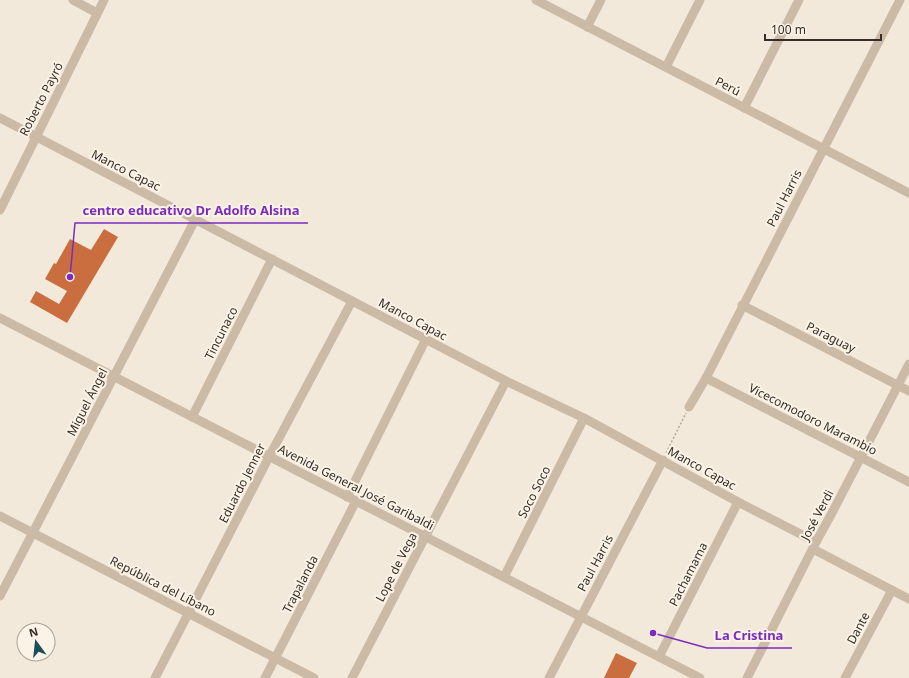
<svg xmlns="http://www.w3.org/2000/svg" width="909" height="678" viewBox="0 0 909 678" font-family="'Noto Sans',sans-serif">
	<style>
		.building { fill: #ca6e40 }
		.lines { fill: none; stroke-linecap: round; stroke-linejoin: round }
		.path { stroke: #b7a48f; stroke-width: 1.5; stroke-dasharray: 2 2; stroke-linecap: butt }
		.minor { stroke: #cbbaa5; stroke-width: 9 }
		.labels { text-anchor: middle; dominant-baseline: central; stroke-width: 4; stroke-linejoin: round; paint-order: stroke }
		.street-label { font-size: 12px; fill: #362d27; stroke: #faf3e6 }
		.leader { fill: none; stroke: #7b2cbf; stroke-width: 1.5 }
		.callout-dot { fill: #7b2cbf; stroke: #faf3e6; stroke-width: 1.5 }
		.callout-label { font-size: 13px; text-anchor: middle; font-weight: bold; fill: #7b2cbf; stroke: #faf3e6; stroke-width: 4; stroke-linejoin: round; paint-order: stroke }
	</style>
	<rect width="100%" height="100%" fill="#f2e9da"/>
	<g class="building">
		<polygon points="104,229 118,237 67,323 30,302 36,291 59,304 67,291 45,279 54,263 56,264 70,239 91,250"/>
		<polygon points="616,653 637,663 629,678 604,678"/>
	</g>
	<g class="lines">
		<polyline class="path" points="666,453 686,413"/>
		<g class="minor">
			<polyline points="73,0 97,13"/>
			<polyline points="536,0 909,193"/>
			<polyline points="587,27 601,0"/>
			<polyline points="666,67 700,0"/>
			<polyline points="744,108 799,0"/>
			<polyline points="0,118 506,381 584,418 738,502 816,542"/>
			<polyline points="0,210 104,0"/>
			<polyline points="742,305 909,391"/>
			<polyline points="0,318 700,678"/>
			<polyline points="706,378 909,482"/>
			<polyline points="689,407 706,378 900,0"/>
			<polyline points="192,417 272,259"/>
			<polyline points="347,497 426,339"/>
			<polyline points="0,516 314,678"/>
			<polyline points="813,549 909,599"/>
			<polyline points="504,577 584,418"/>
			<polyline points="0,596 195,220"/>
			<polyline points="659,657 738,502"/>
			<polyline points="155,678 269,457 352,301"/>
			<polyline points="265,678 356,501"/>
			<polyline points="352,678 506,381"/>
			<polyline points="549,678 663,460"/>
			<polyline points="747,678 816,542 833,511 909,364"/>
			<polyline points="845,678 892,590"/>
		</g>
	</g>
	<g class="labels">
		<g class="street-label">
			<text transform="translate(728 86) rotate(27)">Perú</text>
			<text transform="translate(41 99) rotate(-63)">Roberto Payró</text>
			<text transform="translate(126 170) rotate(27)">Manco Capac</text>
			<text transform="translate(784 198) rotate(-63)">Paul Harris</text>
			<text transform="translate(413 319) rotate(28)">Manco Capac</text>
			<text transform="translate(221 333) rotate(-63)">Tincunaco</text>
			<text transform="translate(831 337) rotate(27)">Paraguay</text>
			<text transform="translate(87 402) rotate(-63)">Miguel Ángel</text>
			<text transform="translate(813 419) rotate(27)">Vicecomodoro Marambio</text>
			<text transform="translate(702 468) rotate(29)">Manco Capac</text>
			<text transform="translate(242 483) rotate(-63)">Eduardo Jenner</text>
			<text transform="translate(356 487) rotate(27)">Avenida General José Garibaldi</text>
			<text transform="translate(534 492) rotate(-63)">Soco Soco</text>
			<text transform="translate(817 515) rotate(-62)">José Verdi</text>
			<text transform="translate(595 563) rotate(-62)">Paul Harris</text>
			<text transform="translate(396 567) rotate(-63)">Lope de Vega</text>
			<text transform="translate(688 574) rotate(-63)">Pachamama</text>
			<text transform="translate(300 584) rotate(-63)">Trapalanda</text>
			<text transform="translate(163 586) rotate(27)">República del Líbano</text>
			<text transform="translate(858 628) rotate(-62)">Dante</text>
		</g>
	</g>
	<path class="leader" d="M70 277L75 223H308M653 633L707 648H792"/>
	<g class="callout-dot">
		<circle cx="70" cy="277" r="4"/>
		<circle cx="653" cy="633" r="4"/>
	</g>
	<g class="callout-label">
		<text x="191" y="215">centro educativo Dr Adolfo Alsina</text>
		<text x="749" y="640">La Cristina</text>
	</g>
	<g transform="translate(36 642) rotate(345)"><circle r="19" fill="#faf3e6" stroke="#aca49a"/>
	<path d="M0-3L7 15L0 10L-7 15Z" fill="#1b4f59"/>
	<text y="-6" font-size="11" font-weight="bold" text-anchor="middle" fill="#362d27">N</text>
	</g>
	<path d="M765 34v6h116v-6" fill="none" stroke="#362d27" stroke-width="2"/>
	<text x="771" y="34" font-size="12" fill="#362d27" stroke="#faf3e6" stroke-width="3" paint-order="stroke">100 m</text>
</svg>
